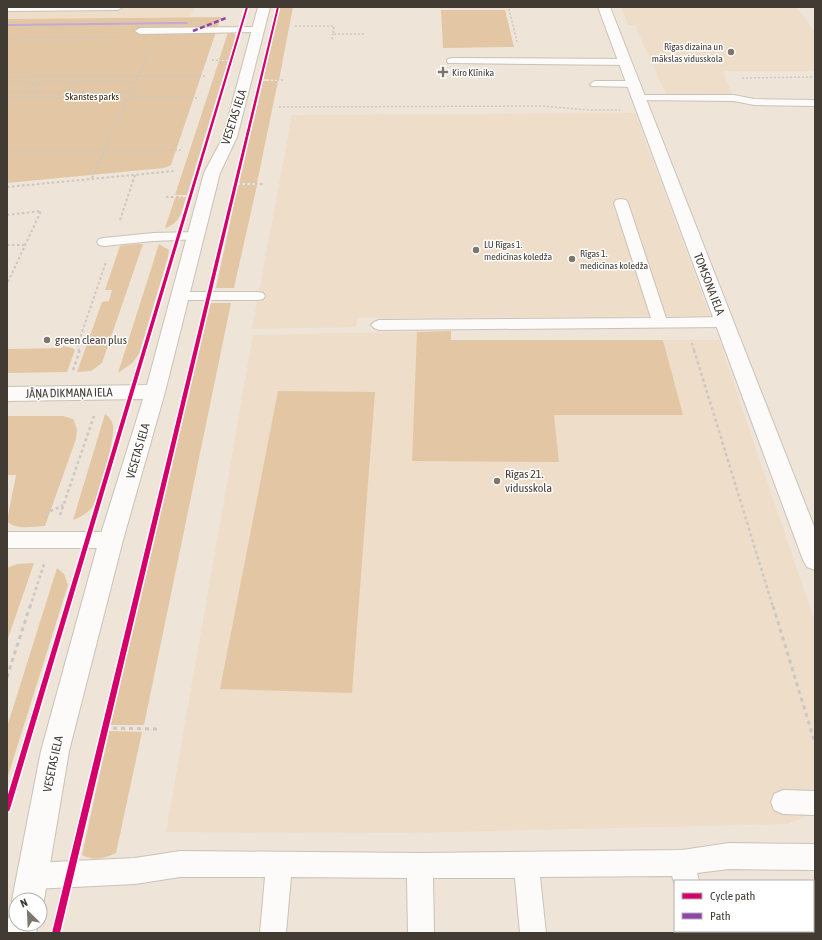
<svg xmlns="http://www.w3.org/2000/svg" width="822" height="940" viewBox="0 0 822 940" font-family="'Asap Condensed',sans-serif">
	<style>
		.built { fill: #eeddc9 }
		.green { fill: #e3c7a4 }
		.lines { fill: none; stroke-linecap: round; stroke-linejoin: round }
		.stream { fill: #c2a9d6; fill-rule: evenodd }
		.service-casing { stroke: #c9c2b8; stroke-width: 2 }
		.minor-casing { stroke: #c9c2b8; stroke-width: 2 }
		.path-far3 { stroke: #ccc7c4; stroke-width: 1.5; stroke-dasharray: 2 2; stroke-linecap: butt }
		.path-far2 { stroke: #ccc7c4; stroke-width: 2; stroke-dasharray: 2.5 2.5; stroke-linecap: butt }
		.path-far1 { stroke: #ccc7c4; stroke-width: 2.5; stroke-dasharray: 3 3; stroke-linecap: butt }
		.path { stroke: #ccc7c4; stroke-width: 3; stroke-dasharray: 4 4; stroke-linecap: butt }
		.service { fill: #fcfbf9; fill-rule: evenodd }
		.minor { fill: #fcfbf9; fill-rule: evenodd }
		.quiet { stroke: #8e44ad; stroke-width: 2.5; stroke-dasharray: 5 2.5; stroke-linecap: butt }
		.cycleway-casing { stroke: #fff; stroke-width: 3 }
		.cycleway { fill: #d6006c; fill-rule: evenodd }
		.poi-dot { fill: #7e766d; stroke: #fff; stroke-width: 1.5 }
		.labels { text-anchor: middle; dominant-baseline: central; stroke-width: 3; stroke-linejoin: round; paint-order: stroke }
		.far-poi-label { font-size: 10px; fill: #423b33; stroke: #fff; text-anchor: start }
		.far-park-label { font-size: 10px; fill: #3a2507; stroke: #fff }
		.street-label { font-size: 12px; fill: #423b33; stroke: #fff }
		.poi-label { font-size: 12px; fill: #423b33; stroke: #fff; text-anchor: start }
	</style>
	<rect width="100%" height="100%" fill="#eee4d8"/>
	<g class="built">
		<polygon points="7,7 195,7 190,17 7,19"/>
		<polygon points="621,7 796,7 815,32 815,71 722,71 733,95 666,94 635,25 628,25"/>
		<polygon points="635,113 710,316 357,318 356,327 252,329 292,115"/>
		<polygon points="451,331 451,340 719,340 815,622 815,812 788,824 404,833 166,832 253,335"/>
	</g>
	<g class="green">
		<polygon points="279,7 293,7 279,80 263,79"/>
		<polygon points="441,10 505,10 514,47 443,48"/>
		<polygon points="221,17 171,165 164,168 7,183 7,19"/>
		<polygon points="228,32 232,32 236,35 229,60 219,60"/>
		<polygon points="219,61 228,61 187,195 175,195"/>
		<polygon points="263,81 278,81 257,183 239,183"/>
		<polygon points="238,185 257,185 234,288 216,288"/>
		<path d="M 186,197 C 182,211 180,224 165,228 L 175,198 Z"/>
		<polygon points="137,244 143,244 102,363 91,371 77,372 102,302 109,301 112,290 105,290 120,246"/>
		<polygon points="159,244 169,250 168,257 139,354 132,363 118,373"/>
		<polygon points="211,303 231,303 144,725 110,725 209,306"/>
		<polygon points="451,331 451,340 663,340 683,415 554,415 559,462 412,461 417,332"/>
		<polygon points="63,346 72,348 75,350 67,372 7,373 7,349 62,348"/>
		<polygon points="278,391 375,392 352,693 220,689"/>
		<path d="M 105,414 C 109,417 112,420 113,426 C 115,437 100,497 93,506 C 88,513 81,517 73,520 Z"/>
		<path d="M 7,416 L 63,416 L 73,419 L 77,429 L 76,439 L 45,526 C 34,526 16,531 7,521 L 16,475 L 7,475 Z"/>
		<polygon points="34,563 7,641 7,568 17,564"/>
		<polygon points="57,568 64,574 68,585 7,779 7,727"/>
		<path d="M 109,731 L 142,732 L 116,853 C 104,859 94,861 82,855 Z"/>
	</g>
	<g class="lines">
		<polygon class="stream" points="186,22 188,23 188,24 7,26 7,24"/>
		<defs>
			<g id="service">
				<polygon points="7,7 123,7 118,10 7,11"/>
				<polygon points="259,27 263,28 264,30 263,32 140,34 135,31 140,28"/>
				<polygon points="452,58 626,59 631,62 626,65 448,63 447,61 448,59"/>
				<polygon points="595,81 634,81 639,84 634,87 591,86 590,84"/>
				<polygon points="639,95 734,95 754,99 815,100 815,106 754,105 734,101 635,100 633,98"/>
				<polygon points="621,199 626,200 628,203 666,318 724,317 729,319 732,322 729,325 724,327 379,330 374,328 371,325 374,322 379,320 651,318 614,203 616,200"/>
				<polygon points="196,232 201,233 203,236 201,239 153,241 104,246 99,245 97,242 99,239 104,238 153,233"/>
				<polygon points="180,292 258,292 263,293 265,296 263,299 258,300 180,300 175,299 173,296 175,293"/>
				<polygon points="7,532 111,532 118,535 121,540 118,545 111,548 7,548"/>
				<polygon points="783,790 815,791 815,815 783,814 774,810 771,802 774,794"/>
				<polygon points="729,843 815,844 815,870 729,869 697,873 699,881 675,881 675,885 672,876 540,877 546,933 520,933 515,878 433,878 434,933 408,933 407,878 291,877 286,933 260,933 265,877 180,877 135,884 33,889 24,885 20,876 24,867 33,863 135,858 180,851 420,853 682,850"/>
				<polygon points="683,931 709,931 710,933 684,933"/>
			</g>
			<g id="minor">
				<polygon points="258,7 270,7 237,137 220,173 165,392 123,540 69,751 44,900 40,909 40,900 16,900 16,909 12,900 41,751 99,540 143,399 7,401 7,387 147,385 204,173 223,137"/>
				<polygon points="598,7 610,7 815,529 815,570 807,567 803,560"/>
				<polygon points="16,910 16,924 38,924 36,933 7,933 7,921 11,913"/>
			</g>
		</defs>
		<use href="#service" class="service-casing"/>
		<use href="#minor" class="minor-casing"/>
		<g class="path-far3">
			<polyline points="509,9 517,42"/>
			<polyline points="295,26 334,26 333,34 364,34"/>
			<polyline points="7,38 120,37"/>
			<polyline points="332,39 333,34"/>
			<polyline points="7,45 12,39"/>
			<polyline points="212,60 227,61"/>
			<polyline points="7,77 206,76"/>
			<polyline points="742,78 815,77"/>
			<polyline points="269,80 285,80"/>
			<polyline points="7,82 135,82"/>
			<polyline points="7,92 131,92"/>
			<polyline points="28,92 34,82"/>
			<polyline points="33,92 39,83"/>
			<polyline points="67,92 73,82"/>
			<polyline points="73,92 78,83"/>
			<polyline points="7,98 199,98"/>
			<polyline points="279,107 542,106 590,110 620,110"/>
			<polyline points="7,151 182,150"/>
			<polyline points="103,153 150,50"/>
		</g>
		<g class="path-far2">
			<polyline points="92,178 104,152"/>
			<polyline points="235,184 264,184"/>
			<polyline points="7,187 175,171"/>
			<polyline points="166,197 182,197"/>
			<polyline points="7,215 41,211 7,284"/>
			<polyline points="120,220 135,175"/>
			<polyline points="7,245 25,245"/>
			<polyline points="692,343 694,351"/>
			<polyline points="79,351 78,344 106,262"/>
		</g>
		<g class="path-far1">
			<polyline points="694,350 773,607"/>
			<polyline points="73,370 79,353 79,350"/>
			<polyline points="45,514 63,505"/>
			<polyline points="60,515 94,416"/>
			<polyline points="30,607 44,564"/>
		</g>
		<g class="path">
			<polyline points="773,606 815,743"/>
			<polyline points="7,677 30,606"/>
			<polyline points="105,728 157,729"/>
		</g>
		<use href="#service" class="service"/>
		<use href="#minor" class="minor"/>
		<polyline class="quiet" points="193,31 226,18"/>
		<defs>
			<g id="cycleway">
				<polygon points="246,7 248,7 10,809 9,811 7,812 7,798"/>
				<polygon points="277,7 279,7 60,933 52,933"/>
			</g>
		</defs>
		<use href="#cycleway" class="cycleway-casing"/>
		<use href="#cycleway" class="cycleway"/>
	</g>
	<g class="poi-dot">
		<circle cx="731" cy="52" r="4"/>
		<path d="M441 66h4v4h4v4h-4v4h-4v-4h-4v-4h4z"/>
		<circle cx="476" cy="250" r="4"/>
		<circle cx="572" cy="259" r="4"/>
		<circle cx="47" cy="340" r="4"/>
		<circle cx="497" cy="481" r="4"/>
	</g>
	<g class="labels">
		<g class="far-poi-label">
			<text x="723" y="46" text-anchor="end">Rīgas dizaina un<tspan x="723" dy="12">mākslas vidusskola</tspan></text>
			<text x="452" y="72">Kiro Klīnika</text>
			<text x="484" y="244">LU Rīgas 1.<tspan x="484" dy="12">medicīnas koledža</tspan></text>
			<text x="580" y="253">Rīgas 1.<tspan x="580" dy="12">medicīnas koledža</tspan></text>
		</g>
		<g class="far-park-label">
			<text x="92" y="96">Skanstes parks</text>
		</g>
		<g class="street-label">
			<text transform="translate(234 117) rotate(-72)">VESETAS IELA</text>
			<text transform="translate(709 284) rotate(69)">TOMSONA IELA</text>
			<text transform="translate(69 393) rotate(-1)">JĀŅA DIKMAŅA IELA</text>
			<text transform="translate(138 451) rotate(-74)">VESETAS IELA</text>
			<text transform="translate(53 764) rotate(-78)">VESETAS IELA</text>
		</g>
		<g class="poi-label">
			<text x="55" y="340">green clean plus</text>
			<text x="505" y="474">Rīgas 21.<tspan x="505" dy="14">vidusskola</tspan></text>
		</g>
	</g>
	<rect width="822" height="940" fill="none" stroke="#423b33" stroke-width="16"/>
	<rect x="674" y="880" width="140" height="52" fill="#ffffff" stroke="#b3b1ad"/>
	<rect x="682" y="893" width="20" height="6" fill="#d6006c" stroke="#b3b1ad"/>
	<text x="710" y="900" font-size="12" fill="#423b33">Cycle path</text>
	<rect x="682" y="913" width="20" height="6" fill="#8e44ad" stroke="#b3b1ad"/>
	<text x="710" y="920" font-size="12" fill="#423b33">Path</text>
	<g transform="translate(28 912) rotate(336)"><circle r="19" fill="#ffffff" stroke="#b3b1ad"/>
	<path d="M0-3L7 15L0 10L-7 15Z" fill="#7e766d"/>
	<text y="-6" font-size="11" font-weight="bold" text-anchor="middle" fill="#423b33">N</text>
	</g>
</svg>
